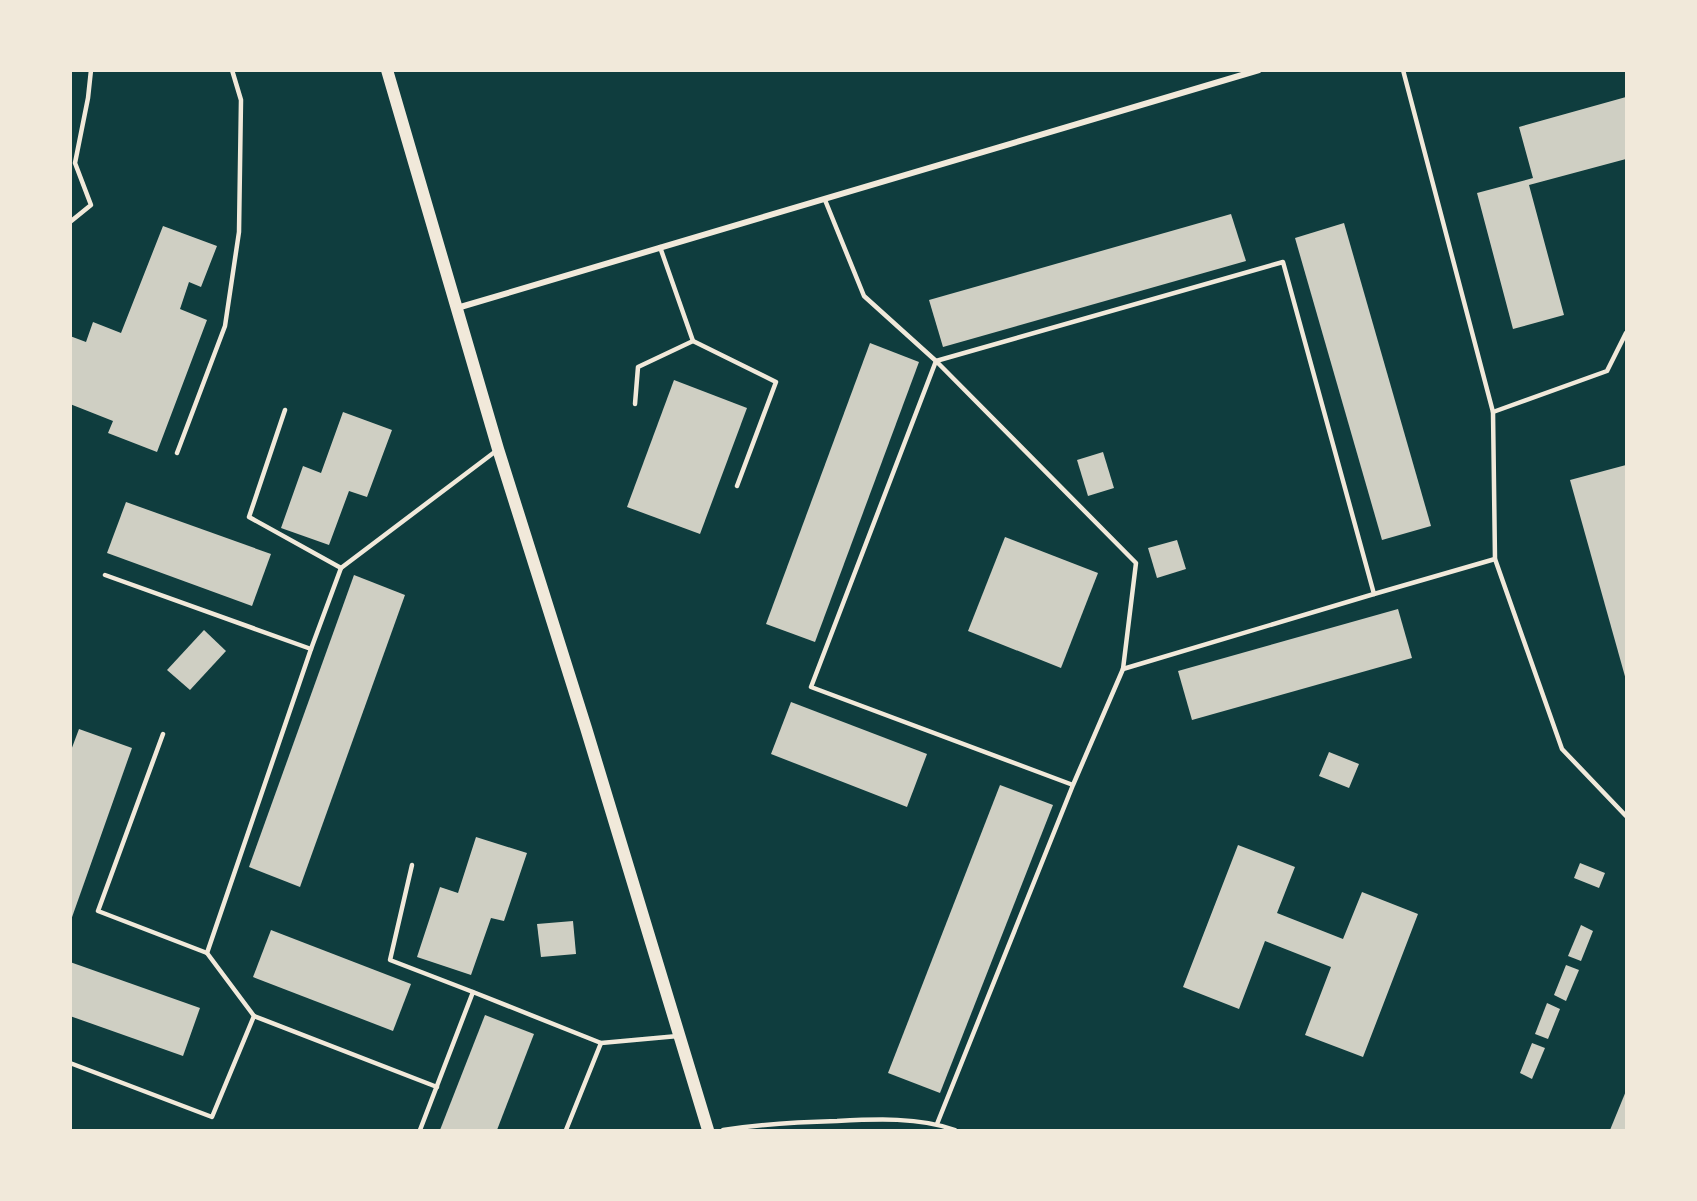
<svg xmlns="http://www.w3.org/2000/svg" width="1697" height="1201" viewBox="0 0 1697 1201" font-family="Bitter,serif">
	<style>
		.building { fill: #cfcfc3 }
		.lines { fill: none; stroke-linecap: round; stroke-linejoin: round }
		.service { stroke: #f1e9da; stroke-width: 4.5 }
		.minor { stroke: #f1e9da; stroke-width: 6 }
		.secondary { stroke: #f1e9da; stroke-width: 12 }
	</style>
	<rect width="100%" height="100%" fill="#0f3d3e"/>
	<g class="building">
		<polygon points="1626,97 1626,159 1529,185 1564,315 1513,329 1477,193 1533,178 1519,127"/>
		<polygon points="1231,214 1246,261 943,347 929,300"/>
		<polygon points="1344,223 1431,526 1382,540 1295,238"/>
		<polygon points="163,226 217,246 201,287 189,282 180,309 207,320 157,452 108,433 113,421 70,404 70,336 86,342 93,322 121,333"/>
		<polygon points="870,343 919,362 815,642 766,624"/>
		<polygon points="674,380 747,408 700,534 627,507"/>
		<polygon points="343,412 392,430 367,497 349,491 329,545 281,528 303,466 321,473"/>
		<polygon points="1103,452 1114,488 1088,496 1077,460"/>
		<polygon points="1626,465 1626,680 1570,480"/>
		<polygon points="126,502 271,554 252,606 107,553"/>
		<polygon points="1005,537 1098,573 1061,668 968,631"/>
		<polygon points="1177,540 1186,569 1157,578 1148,548"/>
		<polygon points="354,575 405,595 300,887 249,867"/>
		<polygon points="1398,609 1412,658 1192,720 1178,671"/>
		<polygon points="204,630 226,651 190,690 167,670"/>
		<polygon points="791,702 927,754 907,807 771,754"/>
		<polygon points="79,729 132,748 71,920 70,753"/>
		<polygon points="1329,752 1359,764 1349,788 1319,776"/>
		<polygon points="1000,785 1053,805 940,1093 888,1073"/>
		<polygon points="476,837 527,853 504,921 491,918 471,975 417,957 440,887 458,893"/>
		<polygon points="1238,845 1295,867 1277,913 1343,939 1362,892 1418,914 1363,1057 1305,1035 1331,967 1265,941 1239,1009 1183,987"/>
		<polygon points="1580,863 1605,873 1599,888 1574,878"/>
		<polygon points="573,921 576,954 541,957 537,924"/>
		<polygon points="1581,925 1593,931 1581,961 1568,956"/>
		<polygon points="271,930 411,984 393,1031 253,977"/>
		<polygon points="70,962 200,1008 183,1056 70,1016"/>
		<polygon points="1566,965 1579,970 1566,1001 1554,995"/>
		<polygon points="1547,1003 1560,1009 1548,1039 1535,1034"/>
		<polygon points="485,1015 534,1034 497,1130 440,1130"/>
		<polygon points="1532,1043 1545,1048 1532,1079 1520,1073"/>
		<polygon points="1626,1091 1626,1130 1610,1130"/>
	</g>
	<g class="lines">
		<g class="service">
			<polyline points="1403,70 1493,412 1495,559 1562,749 1626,816"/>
			<polyline points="825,200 864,296 936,361 1283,262 1374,594 1123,669"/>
			<polyline points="70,222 91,205 75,163 88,98 91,70"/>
			<polyline points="660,247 693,341 776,382 737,486"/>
			<polyline points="635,404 638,367 693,341"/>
			<polyline points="285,410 249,517 341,568"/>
			<polyline points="1493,412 1607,371 1626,333"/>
			<polyline points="177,453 225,326 239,232 241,100 232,70"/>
			<polyline points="105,575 311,649"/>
			<polyline points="1374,594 1495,559"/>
			<polyline points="163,734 98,911 207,953"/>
			<polyline points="412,865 390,960 473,992"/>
			<polyline points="70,1063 212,1117 254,1016"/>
			<polyline points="437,1087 254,1016 207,953 311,649 341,568 496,451"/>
			<polyline points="937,1124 1073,785 1123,669 1136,563 936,361 811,687 1073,785"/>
			<polyline points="420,1130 473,992 601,1043 678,1036"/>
			<polyline points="566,1130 601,1043"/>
			<path d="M 723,1130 C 762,1124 798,1122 837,1121 C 876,1119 919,1117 955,1130"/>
		</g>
		<polyline class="minor" points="457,308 1259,70"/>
		<polyline class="secondary" points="387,70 498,449 586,728 708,1130"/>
	</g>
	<rect width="1697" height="1201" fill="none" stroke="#f1e9da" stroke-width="144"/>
</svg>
